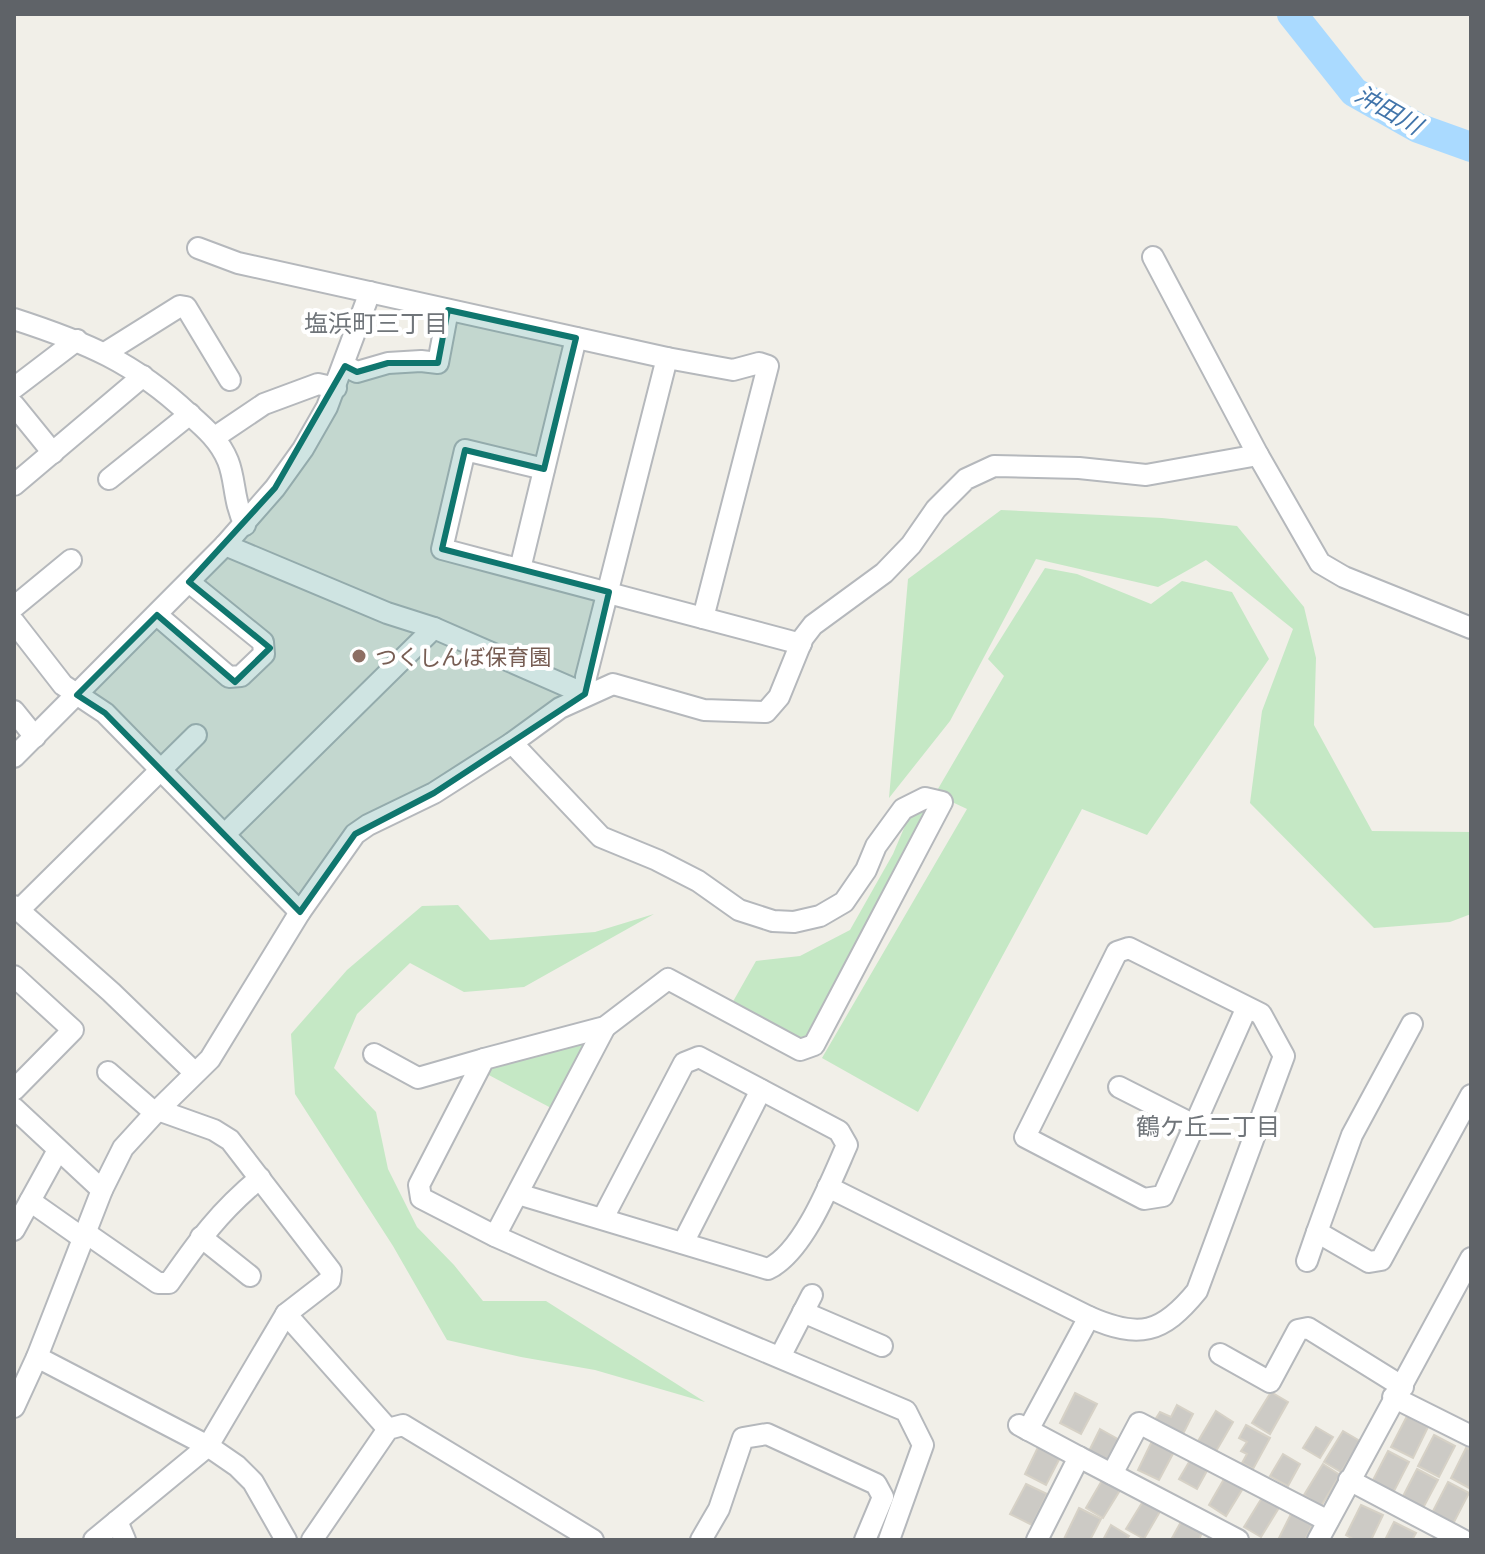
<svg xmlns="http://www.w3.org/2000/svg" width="1485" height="1554" viewBox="0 0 1485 1554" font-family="'Open Sans','Noto Sans JP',sans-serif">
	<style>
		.green { fill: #c5e8c5 }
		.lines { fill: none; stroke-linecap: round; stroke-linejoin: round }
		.river { stroke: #aadaff; stroke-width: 30 }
		.building { fill: #cccac5; stroke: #d6d1c6; stroke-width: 2 }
		.minor-casing { stroke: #b5b8bc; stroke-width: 24 }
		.minor { stroke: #fff; stroke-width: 20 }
		.marked { fill: #0f766e; fill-opacity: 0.2; stroke: #0f766e; stroke-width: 6; stroke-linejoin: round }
		.education-dot { fill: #8d6e63; stroke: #fff; stroke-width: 3 }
		.labels { text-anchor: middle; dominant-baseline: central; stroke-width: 8; stroke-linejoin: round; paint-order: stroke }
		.education-label { font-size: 22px; fill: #785e54; stroke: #fff; text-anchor: start }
		.water-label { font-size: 24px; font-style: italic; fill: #4174aa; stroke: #fff }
		.neighbourhood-label { font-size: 24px; fill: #70757a; stroke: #fff }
	</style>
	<rect width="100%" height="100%" fill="#f1efe8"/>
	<g class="green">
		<polygon points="1001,510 1162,518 1237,526 1304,607 1316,658 1314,725 1372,831 1471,832 1471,914 1450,922 1374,928 1250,803 1262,711 1293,629 1206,560 1158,587 1036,559 950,721 889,798 908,579"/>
		<polygon points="1045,568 1077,574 1151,604 1182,581 1232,592 1269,659 1147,835 1082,809 918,1112 822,1058 967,809 935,794 1004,676 988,659"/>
		<polygon points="926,804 932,808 811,1037 800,1041 731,1005 756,961 800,956 850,930 893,854 910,814"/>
		<polygon points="458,905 490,940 595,932 654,914 524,987 464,992 410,963 357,1014 334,1068 376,1112 388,1169 417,1227 454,1265 483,1301 546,1301 705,1402 595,1370 521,1357 447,1340 393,1246 295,1094 291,1034 347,970 422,906"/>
		<polygon points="584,1040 587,1045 553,1109 485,1073 488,1066"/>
	</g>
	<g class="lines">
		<polyline class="river" points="1292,14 1354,92 1418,128 1471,147"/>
	</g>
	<g class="building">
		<polygon points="1271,1392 1288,1402 1270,1434 1252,1423"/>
		<polygon points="1075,1393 1097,1404 1081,1434 1060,1423"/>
		<polygon points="1177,1405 1193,1414 1181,1438 1153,1423 1160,1412 1171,1417"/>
		<polygon points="1216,1411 1233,1422 1215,1453 1197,1443"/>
		<polygon points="1407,1416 1428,1427 1413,1458 1391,1447"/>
		<polygon points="1246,1425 1270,1438 1253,1469 1242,1463 1247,1454 1241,1451 1247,1442 1239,1438"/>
		<polygon points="1316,1427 1333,1437 1320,1458 1303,1448"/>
		<polygon points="1100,1429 1121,1441 1110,1462 1089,1451"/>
		<polygon points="1343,1431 1360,1441 1341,1472 1324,1462"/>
		<polygon points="1434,1435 1455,1446 1439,1477 1418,1466"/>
		<polygon points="1153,1439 1175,1450 1159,1480 1138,1470"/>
		<polygon points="1040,1443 1062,1454 1046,1485 1025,1474"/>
		<polygon points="1466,1448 1471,1450 1471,1489 1451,1478"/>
		<polygon points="1388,1451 1409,1462 1393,1493 1372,1482"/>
		<polygon points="1283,1454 1300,1464 1288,1486 1270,1476"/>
		<polygon points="1192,1457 1209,1467 1197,1489 1179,1479"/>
		<polygon points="1323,1464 1340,1475 1321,1506 1304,1495"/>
		<polygon points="1417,1469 1438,1480 1422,1510 1401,1500"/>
		<polygon points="1227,1474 1245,1485 1226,1516 1209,1505"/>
		<polygon points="1104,1477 1122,1487 1103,1518 1086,1508"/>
		<polygon points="1448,1482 1469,1493 1453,1524 1432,1513"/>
		<polygon points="1026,1484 1047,1494 1032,1525 1010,1514"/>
		<polygon points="1263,1496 1280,1506 1261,1537 1244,1527"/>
		<polygon points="1145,1498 1162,1508 1144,1539 1126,1529"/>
		<polygon points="1361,1505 1383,1515 1371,1540 1355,1540 1346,1535"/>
		<polygon points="1079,1508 1101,1519 1090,1540 1066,1540 1064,1539"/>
		<polygon points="1292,1512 1313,1523 1305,1540 1278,1540"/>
		<polygon points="1182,1520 1203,1530 1199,1540 1171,1540"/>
		<polygon points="1394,1522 1416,1533 1412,1540 1385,1540"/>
		<polygon points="1111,1525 1129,1536 1126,1540 1103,1540"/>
	</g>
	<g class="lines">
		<defs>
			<g id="minor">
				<polyline points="198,248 238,263 667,358 733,370 759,363 768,366 703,618"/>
				<polyline points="1153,257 1258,455 1320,563 1344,577 1471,628"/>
				<path d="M 14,319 C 85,342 134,362 189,414 C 205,428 220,441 228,461 C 236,481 233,501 245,525"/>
				<polyline points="105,353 180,306 186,307 230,380"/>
				<polyline points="345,366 357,372 388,363 421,361 438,363 448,310"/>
				<polyline points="14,388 77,340"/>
				<polyline points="14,405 53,453"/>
				<polyline points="215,437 264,404 318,384 336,388"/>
				<polyline points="544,469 465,450 442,549 801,644"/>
				<polyline points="109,479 190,414"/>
				<polyline points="14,485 143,376"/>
				<polyline points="225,545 387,613 434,628 585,694 586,677 667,358"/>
				<polyline points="520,569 576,338"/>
				<polyline points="14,607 71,560"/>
				<polyline points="157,615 229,677 241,676 264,654 263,642 189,582"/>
				<polyline points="14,622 63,685 105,713 300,912"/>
				<polyline points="14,711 35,737"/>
				<polyline points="512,743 601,837 657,860 698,881 739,910 773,921 794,922 820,916 844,902 866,870 876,846 903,809 925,798 942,802 814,1045 800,1050 668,979 605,1027 484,1059 419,1185 421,1198 495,1236 553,1262 906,1411 923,1445 889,1540"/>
				<polyline points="14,757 225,545 275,488 303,449 327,407 370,292"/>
				<polyline points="225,834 434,628"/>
				<polyline points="14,906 111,992 194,1072"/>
				<polyline points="19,910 196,735"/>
				<polyline points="14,976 73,1030 14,1090"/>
				<polyline points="1412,1024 1352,1135 1317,1232 1369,1262 1381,1260 1471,1095"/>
				<polyline points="374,1054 418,1078 484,1059"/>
				<polyline points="108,1072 155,1113"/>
				<polyline points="1119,1087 1194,1125"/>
				<polyline points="14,1108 102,1190"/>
				<polyline points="828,1187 1089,1317 1028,1430"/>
				<path d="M 518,1194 L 768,1269 C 804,1252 831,1181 847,1145 L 839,1131 L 699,1057 L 684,1063 L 603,1218"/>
				<polyline points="30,1201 84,1239"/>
				<polyline points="14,1230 58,1150"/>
				<path d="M 86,1233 L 158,1283 L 169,1283 C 199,1240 219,1212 260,1178"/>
				<polyline points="495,1236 605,1027"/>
				<polyline points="201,1237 250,1276"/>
				<polyline points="683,1243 761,1090"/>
				<polyline points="1307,1261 1317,1232"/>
				<polyline points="803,1312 882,1346"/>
				<polyline points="286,1314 388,1429"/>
				<path d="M 1089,1317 C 1139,1339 1162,1334 1197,1291 L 1284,1056 L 1261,1014 L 1129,948 L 1117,952 L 1025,1137 L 1144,1199 L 1163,1196 L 1247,1007"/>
				<polyline points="1220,1354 1270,1382 1298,1330 1308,1328 1403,1387"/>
				<polyline points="37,1357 208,1446 237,1466 253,1482 286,1540"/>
				<polyline points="780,1357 812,1295"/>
				<polyline points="1393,1397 1471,1436"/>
				<polyline points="14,1407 37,1357 102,1190 123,1148 155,1113 210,1059 300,912 355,834 368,825 434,793 512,743 560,708 613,684 704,710 766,712 779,697 803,638 813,625 884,573 911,545 936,509 966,479 994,466 1079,468 1146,475 1258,455"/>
				<polyline points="1019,1425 1079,1457"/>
				<polyline points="1112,1474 1139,1423 1328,1521"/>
				<polyline points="1349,1480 1463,1540"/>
				<polyline points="117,1521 125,1540"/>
				<polyline points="94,1540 208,1446 286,1314 330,1280 331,1271 230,1140 214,1130 158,1110"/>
				<polyline points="312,1540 388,1429 403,1425 593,1540"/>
				<polyline points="701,1540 719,1509 743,1438 767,1434 876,1484 883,1497 865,1540"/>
				<polyline points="1037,1540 1079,1457 1238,1540"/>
				<polyline points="1318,1540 1471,1258"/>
			</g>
		</defs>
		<use href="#minor" class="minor-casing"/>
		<use href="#minor" class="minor"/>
	</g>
	<path class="marked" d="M 448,310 L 576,338 L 544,469 L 465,450 L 442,549 L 609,592 L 585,694 L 434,793 L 355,834 L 300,912 L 105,713 L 77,695 L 157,615 L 235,682 L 270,648 L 189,582 L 275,488 L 345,366 L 357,372 L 388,363 L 438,363 Z"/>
	<circle class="education-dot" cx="359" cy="656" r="8"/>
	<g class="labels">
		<g class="education-label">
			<text x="375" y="656">つくしんぼ保育園</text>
		</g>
		<g class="water-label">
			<text transform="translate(1389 109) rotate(30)">沖田川</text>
		</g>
		<g class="neighbourhood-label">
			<text x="376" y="322">塩浜町三丁目</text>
			<text x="1208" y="1125">鶴ケ丘二丁目</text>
		</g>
	</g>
	<rect width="1485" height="1554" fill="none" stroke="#5f6368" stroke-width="32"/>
</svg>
